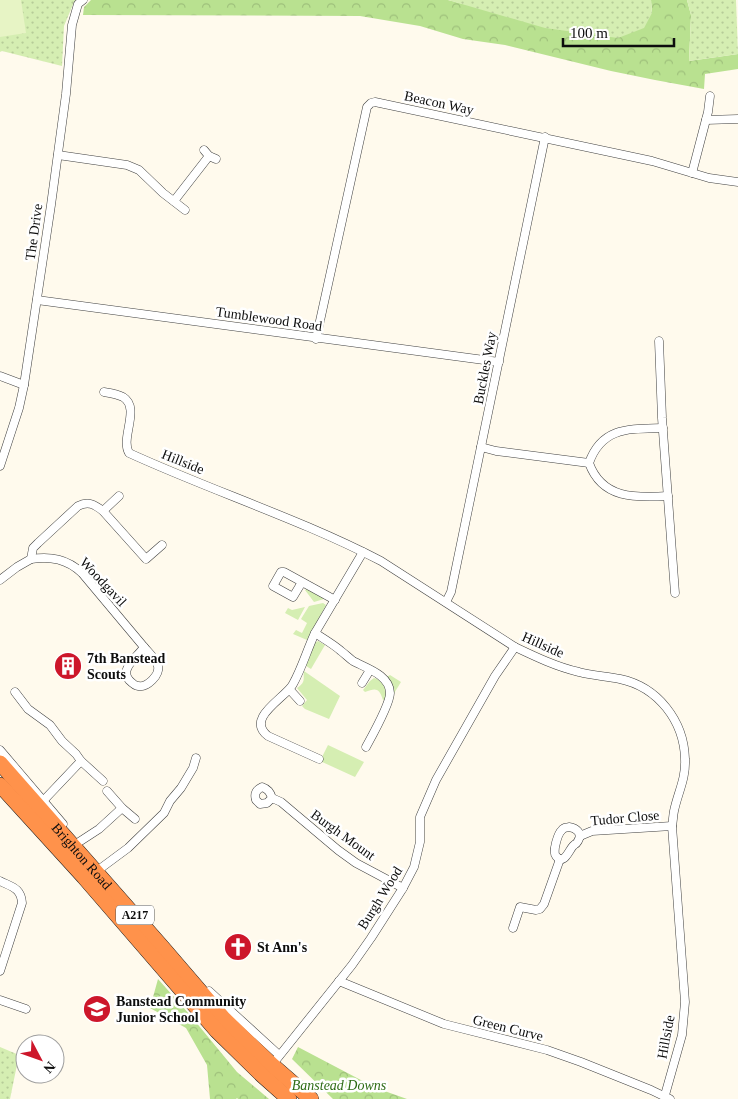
<svg xmlns="http://www.w3.org/2000/svg" width="738" height="1099" viewBox="0 0 738 1099" font-family="Georgia,serif">
	<style>
		.grass { fill: #d5eeb2 }
		.forest { fill: url(#forest-crowns) }
		.park { fill: url(#park-dots) }
		.pitch { fill: #e7f4c5 }
		.lines { fill: none; stroke-linecap: round; stroke-linejoin: round }
		.street-casing { stroke: #404040; stroke-width: 9 }
		.highway-casing { stroke: #1e1e1e; stroke-width: 16 }
		.street { stroke: #fff; stroke-width: 8 }
		.highway { stroke: #ff924b; stroke-width: 15 }
		.labels { text-anchor: middle; dominant-baseline: central; stroke-width: 5; stroke-linejoin: round; paint-order: stroke }
		.shield { fill: #fff; stroke: #565656; stroke-width: 1 }
		.shield-label { font-size: 12px; font-weight: bold; fill: #0d0d0d }
		.street-label { font-size: 14px; fill: #0d0d0d; stroke: #fff }
		.poi-label { font-size: 14px; font-weight: bold; fill: #0d0d0d; stroke: #fff; text-anchor: start }
		.park-label { font-size: 14px; font-style: italic; fill: #2e6c16; stroke: #fff }
	</style>
	<defs>
		<pattern id="forest-crowns" width="20" height="18" patternUnits="userSpaceOnUse" patternTransform="scale(1.25)"><rect width="20" height="18" fill="#b9e190"/><path d="M2 6a3 3 0 1 1 6 0M12 15a3 3 0 1 1 6 0" fill="none" stroke="#9ec07b"/></pattern>
		<pattern id="park-dots" width="8" height="8" patternUnits="userSpaceOnUse" patternTransform="scale(1.25)"><rect width="8" height="8" fill="#d5eeb2"/><path d="M2 2h.1M6 6h.1" fill="none" stroke="#b6cb98" stroke-width="1.8" stroke-linecap="round"/></pattern>
	</defs>
	<rect width="100%" height="100%" fill="#fffaed"/>
	<g class="grass">
		<polygon points="307,589 312,590 324,598 324,599 314,602 305,590"/>
		<polygon points="323,603 326,605 307,640 293,634 296,630 302,633 307,623 301,619 309,606"/>
		<polygon points="305,607 298,620 285,613 288,608 292,610"/>
		<polygon points="318,641 325,645 311,669 306,666 315,643"/>
		<path d="M 304,671 L 340,696 L 329,719 L 305,709 L 302,706 L 307,700 L 297,688 C 306,682 303,680 304,671 Z"/>
		<polygon points="390,675 401,682 393,695 385,678"/>
		<path d="M 374,678 C 384,680 387,690 386,700 L 383,700 C 379,688 376,688 365,692 L 363,690 L 370,681 Z"/>
		<polygon points="328,745 364,762 355,777 320,761"/>
	</g>
	<g class="forest">
		<polygon points="91,0 448,0 463,4 652,13 651,0 687,0 691,15 689,61 738,54 738,69 705,74 704,89 655,80 611,71 505,45 463,39 420,26 360,16 83,15 84,7"/>
		<polygon points="158,979 190,1015 237,1072 269,1099 238,1099 237,1098 236,1099 210,1099 207,1065 186,1028 150,1008"/>
		<polygon points="298,1047 376,1088 407,1099 333,1099 292,1059"/>
	</g>
	<g class="park">
		<polygon points="0,0 76,0 74,2 64,26 62,66 2,51 0,52"/>
		<polygon points="448,0 651,0 652,13 644,28 618,38 545,28"/>
		<polygon points="687,0 736,0 738,54 689,61 691,15"/>
		<polygon points="0,1047 19,1055 10,1099 0,1099"/>
	</g>
	<polygon class="pitch" points="0,0 21,0 26,33 0,37"/>
	<g class="lines">
		<defs>
			<g id="street">
				<polyline points="706,120 738,119"/>
				<polyline points="204,150 209,156 216,159"/>
				<polyline points="58,155 127,165 139,170 163,193 185,210"/>
				<polyline points="692,173 708,112 710,96"/>
				<polyline points="174,201 209,156"/>
				<polyline points="37,300 499,362"/>
				<polyline points="316,339 367,107 371,103 375,102 652,161 709,178 738,182"/>
				<polyline points="659,341 662,418 675,593"/>
				<polyline points="0,376 24,385"/>
				<path d="M 104,392 C 110,393 117,394 123,397 C 141,408 120,438 129,453 C 212,491 300,519 381,561 L 515,647 C 536,657 557,667 579,672 C 593,676 607,676 620,679 C 658,687 684,721 685,759 C 686,779 678,792 674,811 C 673,816 673,821 672,826 L 685,1002 L 682,1035 L 665,1095"/>
				<path d="M 663,428 C 631,429 602,426 589,463 C 602,499 635,498 668,496"/>
				<polyline points="481,447 496,451 589,463"/>
				<polyline points="0,466 19,408 24,385 51,205 66,94 72,25 78,4 83,0"/>
				<polyline points="103,511 119,496"/>
				<path d="M 31,559 C 51,556 67,559 82,573 L 144,647"/>
				<path d="M 0,580 L 17,567 L 31,559 L 33,548 L 38,543 L 78,506 C 88,501 94,504 103,511 L 146,559 L 162,545"/>
				<polyline points="302,582 293,597 273,586 281,572 284,572 335,600"/>
				<polyline points="446,602 451,592 545,137"/>
				<path d="M 315,633 C 324,639 333,644 341,651 C 345,654 349,658 353,661 C 366,668 390,675 390,693 C 390,704 372,736 366,747"/>
				<path d="M 144,647 C 149,653 156,659 158,666 C 160,675 147,688 138,686 C 135,686 131,682 129,680 C 126,676 125,673 127,669 C 130,660 139,655 144,647 Z"/>
				<polyline points="362,683 370,670"/>
				<polyline points="290,690 300,701"/>
				<polyline points="15,692 28,709 50,725 62,741 76,754 81,761 103,781"/>
				<polyline points="0,750 63,824"/>
				<path d="M 319,759 L 268,736 C 244,718 287,697 293,684 C 302,668 307,650 315,633 L 363,552"/>
				<polyline points="107,791 122,808 135,819"/>
				<path d="M 272,798 L 267,803 L 260,804 L 256,800 C 254,794 256,790 262,787 C 268,789 270,792 272,798 L 281,802 L 338,850 L 356,863 L 403,888"/>
				<polyline points="44,800 81,761"/>
				<path d="M 569,827 C 576,828 583,833 578,841 C 575,846 577,842 573,846 C 569,850 564,866 556,856 C 552,852 558,833 562,830 C 564,827 566,828 569,827 Z"/>
				<polyline points="580,836 592,831 672,826"/>
				<polyline points="79,842 99,829 122,808"/>
				<polyline points="101,868 128,848 164,813 170,801 181,788 193,768 196,758"/>
				<path d="M 0,881 C 12,887 21,888 22,903 L 0,971"/>
				<polyline points="513,928 520,907 536,910 540,909 544,904 560,859"/>
				<polyline points="339,981 444,1024 547,1050 581,1062 651,1090 670,1099"/>
				<polyline points="209,991 279,1055"/>
				<polyline points="0,1000 26,1009"/>
				<polyline points="272,1065 352,965 371,938 403,888 414,867 420,842 420,817 436,780 495,676 515,647"/>
			</g>
			<g id="highway">
				<path id="s1" d="M 0,763 L 162,947 L 223,1018 L 272,1065 L 311,1099"/>
				<polyline points="0,785 84,877 217,1031 263,1076 289,1099"/>
			</g>
		</defs>
		<use href="#street" class="street-casing"/>
		<use href="#highway" class="highway-casing"/>
		<use href="#street" class="street"/>
		<use href="#highway" class="highway"/>
	</g>
	<defs>
		<symbol id="building-disc" viewBox="-11 -11 22 22"><circle r="9.5" fill="#cd162a" stroke="#fff"/><path d="M-4-6H4V6H1V3H-1V6H-4ZM-2.5-4.3h1.7v1.8h-1.7ZM.8-4.3h1.7v1.8H.8ZM-2.5-1h1.7V.8h-1.7ZM.8-1h1.7V.8H.8Z" fill="#fff"/></symbol>
		<symbol id="church-disc" viewBox="-11 -11 22 22"><circle r="9.5" fill="#cd162a" stroke="#fff"/><path d="M-1.2-6h2.4v3.5h3.3v2.4h-3.3V6h-2.4V-.1h-3.3v-2.4h3.3Z" fill="#fff"/></symbol>
		<symbol id="school-disc" viewBox="-11 -11 22 22"><circle r="9.5" fill="#cd162a" stroke="#fff"/><path d="M0-5L7-2L0 1L-7-2ZM-4 1L0 2.5L4 1V4Q0 6-4 4Z" fill="#fff"/></symbol>
	</defs>
	<g fill-rule="evenodd">
		<use href="#building-disc" x="52" y="650" width="32" height="32"/>
		<use href="#church-disc" x="222" y="931" width="32" height="32"/>
		<use href="#school-disc" x="81" y="993" width="32" height="32"/>
	</g>
	<g class="labels">
		<rect class="shield" x="116" y="905.5" width="38" height="19" rx="4"/>
		<g class="shield-label">
			<text x="135" y="915">A217</text>
		</g>
		<g class="street-label">
			<text transform="translate(439 103) rotate(12)">Beacon Way</text>
			<text transform="translate(34 232) rotate(-82)">The Drive</text>
			<text transform="translate(269 319) rotate(8)">Tumblewood Road</text>
			<text transform="translate(485 368) rotate(-79)">Buckles Way</text>
			<text transform="translate(183 462) rotate(22)">Hillside</text>
			<text transform="translate(103 582) rotate(47)">Woodgavil</text>
			<text transform="translate(543 645) rotate(24)">Hillside</text>
			<text transform="translate(625 818) rotate(-5)">Tudor Close</text>
			<text transform="translate(343 835) rotate(36)">Burgh Mount</text>
			<text stroke="none"><textPath href="#s1" startOffset="124">Brighton Road</textPath></text>
			<text transform="translate(380 898) rotate(-58)">Burgh Wood</text>
			<text transform="translate(508 1028) rotate(14)">Green Curve</text>
			<text transform="translate(666 1037) rotate(-79)">Hillside</text>
		</g>
		<g class="poi-label">
			<text x="87" y="658">7th Banstead<tspan x="87" dy="16">Scouts</tspan></text>
			<text x="257" y="947">St Ann's</text>
			<text x="116" y="1001">Banstead Community<tspan x="116" dy="16">Junior School</tspan></text>
		</g>
		<g class="park-label">
			<text x="339" y="1085">Banstead Downs</text>
		</g>
	</g>
	<g transform="translate(40 1059) rotate(131)"><circle r="24" fill="#ffffff" stroke="#9e9e9e"/>
	<path d="M0-4L9 19L0 12L-9 19Z" fill="#cd162a"/>
	<text y="-8" font-size="14" font-weight="bold" text-anchor="middle" fill="#0d0d0d">N</text>
	</g>
	<path d="M563 38v8h111v-8" fill="none" stroke="#0d0d0d" stroke-width="2.5"/>
	<text x="570" y="38" font-size="15" fill="#0d0d0d" stroke="#ffffff" stroke-width="4" paint-order="stroke">100 m</text>
</svg>
